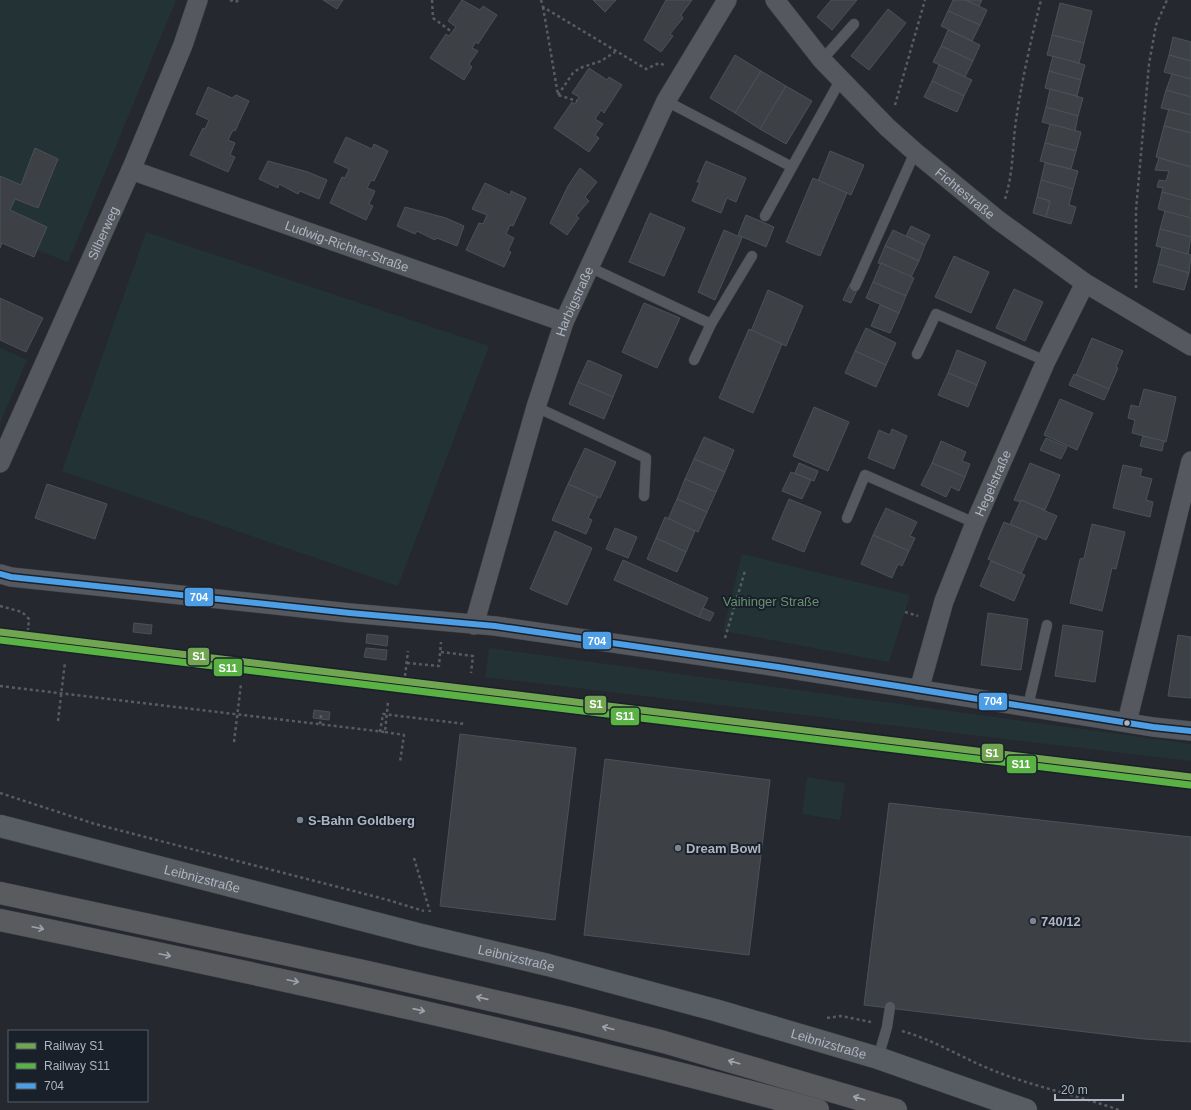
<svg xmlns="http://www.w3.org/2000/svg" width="1191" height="1110" viewBox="0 0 1191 1110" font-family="Helvetica,sans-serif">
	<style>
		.green { fill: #233335 }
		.building { fill: #3d4146; stroke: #4c5158 }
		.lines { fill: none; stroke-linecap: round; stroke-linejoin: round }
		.lane-casing { stroke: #414449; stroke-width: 11 }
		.street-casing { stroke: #414449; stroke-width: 20 }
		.secondary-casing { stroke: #42464c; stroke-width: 23 }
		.highway-casing { stroke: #41454b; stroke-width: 23 }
		.path { stroke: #585c62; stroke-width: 2.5; stroke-dasharray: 3 3; stroke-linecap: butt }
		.lane { stroke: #55585e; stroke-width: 10 }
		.street { stroke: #55585e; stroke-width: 19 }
		.secondary { stroke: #585c63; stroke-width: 22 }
		.highway { stroke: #595b5f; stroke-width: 22 }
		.bus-1-casing { stroke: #192029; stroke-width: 9 }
		.bus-1 { stroke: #4d9ee5; stroke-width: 6 }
		.rail-1-casing { stroke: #192029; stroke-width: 10 }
		.rail-2-casing { stroke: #192029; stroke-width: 10 }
		.rail-1 { stroke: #72a552; stroke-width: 7 }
		.rail-2 { stroke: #59b243; stroke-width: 7 }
		.oneway { stroke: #9da3ae }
		.bus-dot { fill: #aeb5c2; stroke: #192029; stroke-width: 1.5 }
		.poi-dot { fill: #7e848f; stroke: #192029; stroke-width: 1.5 }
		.labels { text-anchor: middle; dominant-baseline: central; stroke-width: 4; stroke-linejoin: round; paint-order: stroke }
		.street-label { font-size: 13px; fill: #aeb5c2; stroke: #192029 }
		.park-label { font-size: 13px; fill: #679071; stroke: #192029 }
		.poi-label { font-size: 13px; font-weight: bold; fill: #aeb5c2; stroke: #192029; text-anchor: start }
		.line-badge { stroke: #192029; stroke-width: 1.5 }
		.badge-label { font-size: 11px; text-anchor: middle; font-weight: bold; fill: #fff }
	</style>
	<rect width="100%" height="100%" fill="#25292f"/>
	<g class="green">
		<polygon points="0,0 176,0 68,262 37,250 47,227 10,210 15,199 38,208 58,159 35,148 21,185 0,176"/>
		<polygon points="146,232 489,346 398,586 62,471"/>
		<polygon points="0,348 27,360 0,423"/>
		<polygon points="742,554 910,595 889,662 723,631"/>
		<polygon points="489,648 1191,744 1191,761 485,677"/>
		<polygon points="807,777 845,783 840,820 802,814"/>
	</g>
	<g class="building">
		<polygon points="323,0 343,0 337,9"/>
		<polygon points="462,0 480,10 483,6 497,15 478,44 476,42 472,48 478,51 469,64 472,67 464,80 430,58 446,34 449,36 456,27 448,21"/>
		<polygon points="593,0 616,0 605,12"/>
		<polygon points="666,0 692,0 681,15 683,18 670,34 673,36 661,52 644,40"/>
		<polygon points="831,0 857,0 832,30 817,17"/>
		<polygon points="953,0 966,0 987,10 980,25 948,11"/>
		<polygon points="966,0 982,0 979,6"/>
		<polygon points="1060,3 1092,11 1084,43 1052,35"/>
		<polygon points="888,9 906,23 869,70 851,56"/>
		<polygon points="948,11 980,25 972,41 941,26"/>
		<polygon points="948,30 980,45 973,61 941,46"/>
		<polygon points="1052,35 1084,43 1079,63 1047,55"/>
		<polygon points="1173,37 1191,42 1191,61 1169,55"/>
		<polygon points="941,46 973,61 965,77 933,62"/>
		<polygon points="735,55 761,71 735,113 710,98"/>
		<polygon points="1169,55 1191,61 1191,79 1164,72"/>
		<polygon points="1053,56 1085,65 1081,80 1049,71"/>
		<polygon points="939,65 972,80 964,96 932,81"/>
		<polygon points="589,68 607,80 609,77 622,85 604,113 601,110 595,119 603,124 595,135 599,138 589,152 554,128 572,102 575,104 579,97 572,93"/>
		<polygon points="761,71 786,86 760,129 735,113"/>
		<polygon points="1049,71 1081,80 1077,96 1045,88"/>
		<polygon points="1172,74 1191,79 1191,97 1166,90"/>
		<polygon points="932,81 964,96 957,112 924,97"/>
		<polygon points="786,86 812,101 786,144 760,129"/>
		<polygon points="208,87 232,98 236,95 249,101 235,131 233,130 228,140 235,143 230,155 235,157 228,172 190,155 203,128 205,129 209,120 196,114"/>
		<polygon points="1050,89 1083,98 1078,116 1046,107"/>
		<polygon points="1166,90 1191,97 1191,115 1161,108"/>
		<polygon points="1046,107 1078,116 1075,131 1042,122"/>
		<polygon points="1169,109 1191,115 1191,133 1164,126"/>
		<polygon points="1050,124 1081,132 1076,151 1045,143"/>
		<polygon points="1164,126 1191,133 1191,167 1156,157"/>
		<polygon points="346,137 372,149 374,144 388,151 374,181 371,180 367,188 375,191 369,204 373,206 366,220 330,203 342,177 345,178 349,169 334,162"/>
		<polygon points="1045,143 1076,151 1071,169 1040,161"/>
		<polygon points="35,148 58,159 38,208 15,199 10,210 47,227 34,257 2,243 0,248 0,176 21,185"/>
		<polygon points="830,151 864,165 851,195 818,181"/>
		<polygon points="1159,158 1191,167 1191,200 1162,192 1163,188 1157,187 1159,180 1166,181 1169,171 1155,170"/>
		<polygon points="268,161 308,172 327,180 319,199 300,191 298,194 279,184 278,188 259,179"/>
		<polygon points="706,161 746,178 736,202 727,198 721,213 692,201 700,182 697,182"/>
		<polygon points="1045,163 1078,171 1073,189 1041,180"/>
		<polygon points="580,168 597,182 585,197 589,201 576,216 579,218 567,235 550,223 568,186"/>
		<polygon points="813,178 847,193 820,256 786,242"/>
		<polygon points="1041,180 1073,189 1069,205 1076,207 1071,224 1046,217 1050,201 1037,197"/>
		<polygon points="485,183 510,195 511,191 526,198 513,226 510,225 506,234 514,238 508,251 511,252 504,267 466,250 479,223 483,224 487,215 472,209"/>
		<polygon points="1162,192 1191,200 1190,218 1158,209"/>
		<polygon points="1037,197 1050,201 1046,217 1033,213"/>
		<polygon points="405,207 446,218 464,226 457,246 437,238 435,240 417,231 415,234 397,226"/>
		<polygon points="1165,211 1191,218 1191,237 1160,229"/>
		<polygon points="650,213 685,228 664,276 629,262"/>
		<polygon points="746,215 774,227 766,247 738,235"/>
		<polygon points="911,226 930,235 925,245 906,236"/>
		<polygon points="1160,229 1191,237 1188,254 1156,246"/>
		<polygon points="724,230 742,238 715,300 698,292"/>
		<polygon points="893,230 925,245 919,261 885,246"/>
		<polygon points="885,246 919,261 911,277 878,263"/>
		<polygon points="1162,247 1191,255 1189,273 1158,264"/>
		<polygon points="954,256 989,272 971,313 935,297"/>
		<polygon points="881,263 914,278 906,296 873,282"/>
		<polygon points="1158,264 1189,273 1184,290 1153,282"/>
		<polygon points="873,282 906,296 899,313 866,298"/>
		<polygon points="850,284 858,288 851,303 843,300"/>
		<polygon points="1014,289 1043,302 1025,341 996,328"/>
		<polygon points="768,290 803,306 786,346 751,331"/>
		<polygon points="0,298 43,318 26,352 0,340"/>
		<polygon points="644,303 680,318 657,368 622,352"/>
		<polygon points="880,305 899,313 890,333 871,326"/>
		<polygon points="866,328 896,343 886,365 855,351"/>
		<polygon points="749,329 782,344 753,413 719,398"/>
		<polygon points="1092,338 1123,351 1116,367 1118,368 1109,389 1076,375"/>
		<polygon points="957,350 986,362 977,385 948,373"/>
		<polygon points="855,351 886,365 876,387 845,373"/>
		<polygon points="588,360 622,375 613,397 578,382"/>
		<polygon points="948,373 977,385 968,407 938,395"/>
		<polygon points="1074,374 1109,389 1104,400 1069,385"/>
		<polygon points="578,382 613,397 604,419 569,404"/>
		<polygon points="1144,389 1176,397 1166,442 1132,433 1135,420 1128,418 1131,405 1139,407"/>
		<polygon points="1060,399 1093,413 1077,450 1044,435"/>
		<polygon points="814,407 849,422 828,471 793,456"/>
		<polygon points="892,429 907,436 894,469 868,458 879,430 890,435"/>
		<polygon points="1143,436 1164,441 1162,451 1140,446"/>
		<polygon points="704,437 734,450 725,472 694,459"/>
		<polygon points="1046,438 1067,447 1061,459 1040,450"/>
		<polygon points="941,441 966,452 962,461 970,464 965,477 932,463"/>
		<polygon points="585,448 616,462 600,498 568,484"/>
		<polygon points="694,459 725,472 716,492 685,479"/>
		<polygon points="799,463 818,471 814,481 795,473"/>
		<polygon points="932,463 965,477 959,491 951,487 946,497 921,485"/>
		<polygon points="1030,463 1060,475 1045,510 1021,500 1020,502 1014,500"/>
		<polygon points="1123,465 1142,469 1140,476 1152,479 1146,500 1153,502 1150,517 1113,508"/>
		<polygon points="791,472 811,480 802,499 782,491"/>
		<polygon points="685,479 716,492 707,512 677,499"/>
		<polygon points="47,484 107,504 95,539 35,518"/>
		<polygon points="568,484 598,497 588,518 592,520 586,534 552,520"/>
		<polygon points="677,499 707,512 698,532 668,519"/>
		<polygon points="789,499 821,512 804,552 772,539"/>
		<polygon points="1021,500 1057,516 1046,540 1010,524"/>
		<polygon points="886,508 917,522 910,536 915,538 909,551 873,535"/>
		<polygon points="665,517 695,531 686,552 656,538"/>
		<polygon points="1004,522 1038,536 1021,574 988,559"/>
		<polygon points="1092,524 1125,532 1116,569 1112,568 1102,611 1070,603 1080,559 1084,558"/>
		<polygon points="615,528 637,537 628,558 606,549"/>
		<polygon points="555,531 592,548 567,605 530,589"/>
		<polygon points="873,535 909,551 902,566 898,564 892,578 861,564"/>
		<polygon points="656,538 686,552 677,572 647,559"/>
		<polygon points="623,560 708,598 699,617 614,580"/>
		<polygon points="991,561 1025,575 1014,601 980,586"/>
		<polygon points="703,608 714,613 710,621 699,617"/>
		<polygon points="988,613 1028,619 1021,670 981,665"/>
		<polygon points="134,623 152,625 151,634 133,632"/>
		<polygon points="1063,625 1103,631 1095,682 1055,676"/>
		<polygon points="367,634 388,636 387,646 366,643"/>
		<polygon points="1178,635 1191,637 1191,698 1168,696"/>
		<polygon points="366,648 387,650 386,660 364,657"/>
		<polygon points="314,710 330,712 329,720 313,718"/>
		<polygon points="460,734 576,748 555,920 440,906"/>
		<polygon points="605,759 770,780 749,955 584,935"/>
		<polygon points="889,803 1191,837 1191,1042 1144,1039 864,1005"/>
	</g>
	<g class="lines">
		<defs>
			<g id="lane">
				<polyline points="822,60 854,24"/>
				<polyline points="666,101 792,167 841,79"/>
				<polyline points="765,216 792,167"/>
				<polyline points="589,267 711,324 694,360"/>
				<polyline points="855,286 915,152"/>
				<polyline points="711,324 752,256"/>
				<polyline points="917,354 936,314 1046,361"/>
				<polyline points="536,407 646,458 644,496"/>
				<polyline points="847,518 865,475 975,523"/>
				<polyline points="1028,706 1047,625"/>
				<polyline points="878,1058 887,1027 890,1007"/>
			</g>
			<g id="street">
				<path id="s1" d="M 775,0 L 822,60 L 887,127 L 915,152 L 998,220 L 1085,283 L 1191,346"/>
				<path id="s2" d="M 131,170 L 564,322"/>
				<path id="s3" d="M 0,463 L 131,170 L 183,45 L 198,0"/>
				<polyline points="0,574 11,577 350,613 495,626 778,667 1153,727 1191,731"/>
				<path id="s4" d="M 474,625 L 536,407 L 564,322 L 666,101 L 727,0"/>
				<path id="s5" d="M 919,690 L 944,601 L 975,523 L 1046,361 L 1085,283"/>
				<polyline points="1127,722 1191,461"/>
			</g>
			<g id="secondary">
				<path id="s6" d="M 0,826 L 421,935 L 548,965 L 715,1010 L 878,1058 L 1026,1110"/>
			</g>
			<g id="highway">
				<polyline points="0,893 363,971 569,1018 664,1042 896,1110"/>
				<path d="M 0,920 C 274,977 547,1036 818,1110"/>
			</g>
		</defs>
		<use href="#lane" class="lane-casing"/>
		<use href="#street" class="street-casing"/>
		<use href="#secondary" class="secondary-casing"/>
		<use href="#highway" class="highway-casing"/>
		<g class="path">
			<polyline points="230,0 235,2 240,0"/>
			<polyline points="432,0 433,18 452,32"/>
			<polyline points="541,0 543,7 646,69 659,63 664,65"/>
			<polyline points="543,7 558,95 577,101"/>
			<polyline points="558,95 573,73 580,68 601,61 615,52"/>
			<polyline points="895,105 925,0"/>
			<path d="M 1005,199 C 1014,170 1012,148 1016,120 C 1022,80 1031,39 1041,0"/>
			<polyline points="1136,288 1136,210 1149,64 1156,25 1167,0"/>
			<polyline points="0,606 22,612 29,619 28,630"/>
			<polyline points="905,612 918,616"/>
			<polyline points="725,638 745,571"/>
			<polyline points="441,652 473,656 471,673"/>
			<polyline points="407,663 439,666 441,642"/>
			<polyline points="405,676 408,651"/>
			<polyline points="0,686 385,732 388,702"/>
			<polyline points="58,721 65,662"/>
			<polyline points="320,724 321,715"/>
			<polyline points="380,732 383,714 465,724"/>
			<polyline points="385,732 404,735 400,762"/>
			<polyline points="234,742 241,684"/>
			<polyline points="0,793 95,824 388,900 424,911"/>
			<polyline points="414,858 430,912"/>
			<polyline points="827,1018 841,1016 871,1022"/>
			<path d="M 902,1031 C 937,1041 967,1061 1000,1073 C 1039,1088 1080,1096 1119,1110"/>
		</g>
		<use href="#lane" class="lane"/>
		<use href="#street" class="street"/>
		<use href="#secondary" class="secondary"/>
		<use href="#highway" class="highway"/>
		<defs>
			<polyline id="bus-1" points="0,574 11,577 350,613 495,626 778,667 1153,727 1191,731"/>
		</defs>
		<use href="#bus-1" class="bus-1-casing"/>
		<use href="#bus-1" class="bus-1"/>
		<defs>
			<polyline id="rail-1" points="0,632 1191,777"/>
			<polyline id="rail-2" points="0,640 1190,785"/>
		</defs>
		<use href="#rail-1" class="rail-1-casing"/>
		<use href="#rail-2" class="rail-2-casing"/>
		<use href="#rail-1" class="rail-1"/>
		<use href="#rail-2" class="rail-2"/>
	</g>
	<defs><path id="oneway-shaft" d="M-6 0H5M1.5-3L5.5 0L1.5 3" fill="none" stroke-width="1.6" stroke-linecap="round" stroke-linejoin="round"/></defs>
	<g class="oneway">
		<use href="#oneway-shaft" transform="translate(38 928) rotate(12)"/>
		<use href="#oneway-shaft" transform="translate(165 955) rotate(12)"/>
		<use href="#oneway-shaft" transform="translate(293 981) rotate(12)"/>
		<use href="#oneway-shaft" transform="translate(482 998) rotate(-167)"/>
		<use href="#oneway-shaft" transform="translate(419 1010) rotate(13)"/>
		<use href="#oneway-shaft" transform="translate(608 1028) rotate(-166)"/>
		<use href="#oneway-shaft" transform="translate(734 1062) rotate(-164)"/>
		<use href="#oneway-shaft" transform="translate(859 1098) rotate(-164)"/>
	</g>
	<circle class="bus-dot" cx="1127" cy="723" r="3.5"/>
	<g class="poi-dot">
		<circle cx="300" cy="820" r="4"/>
		<circle cx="678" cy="848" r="4"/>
		<circle cx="1033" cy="921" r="4"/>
	</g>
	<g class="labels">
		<g class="street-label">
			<text stroke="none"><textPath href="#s1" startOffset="272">Fichtestraße</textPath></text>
			<text stroke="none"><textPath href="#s3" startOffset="252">Silberweg</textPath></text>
			<text stroke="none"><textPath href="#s2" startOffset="229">Ludwig-Richter-Straße</textPath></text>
			<text stroke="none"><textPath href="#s4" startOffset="339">Harbigstraße</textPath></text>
			<text stroke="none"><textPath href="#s5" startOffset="220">Hegelstraße</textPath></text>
			<text stroke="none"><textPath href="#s6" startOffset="209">Leibnizstraße</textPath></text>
			<text stroke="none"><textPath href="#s6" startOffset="533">Leibnizstraße</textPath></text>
			<text stroke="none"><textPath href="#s6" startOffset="857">Leibnizstraße</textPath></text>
		</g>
		<g class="park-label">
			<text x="771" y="601">Vaihinger Straße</text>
		</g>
		<g class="poi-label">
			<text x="308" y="820">S-Bahn Goldberg</text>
			<text x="686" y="848">Dream Bowl</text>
			<text x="1041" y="921">740/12</text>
		</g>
	</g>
	<g class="line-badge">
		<rect x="184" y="587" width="30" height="20" rx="4" fill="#4d9ee5"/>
		<rect x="582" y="631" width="30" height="19" rx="4" fill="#4d9ee5"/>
		<rect x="187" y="647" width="23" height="19" rx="4" fill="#72a552"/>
		<rect x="213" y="658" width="30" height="19" rx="4" fill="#59b243"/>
		<rect x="978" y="692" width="30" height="19" rx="4" fill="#4d9ee5"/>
		<rect x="584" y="695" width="23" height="19" rx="4" fill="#72a552"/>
		<rect x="610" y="707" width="30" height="19" rx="4" fill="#59b243"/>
		<rect x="981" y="743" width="23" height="19" rx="4" fill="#72a552"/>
		<rect x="1006" y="755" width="31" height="19" rx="4" fill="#59b243"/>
	</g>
	<g class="badge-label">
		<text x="199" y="601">704</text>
		<text x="597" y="645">704</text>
		<text x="199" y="660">S1</text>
		<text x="228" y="672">S11</text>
		<text x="993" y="705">704</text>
		<text x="596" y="708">S1</text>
		<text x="625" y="720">S11</text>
		<text x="992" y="757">S1</text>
		<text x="1021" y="768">S11</text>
	</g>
	<rect x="8" y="1030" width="140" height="72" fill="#192029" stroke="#555c66"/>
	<rect x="16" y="1043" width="20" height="6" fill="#72a552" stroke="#555c66"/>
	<text x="44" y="1050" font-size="12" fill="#aeb5c2">Railway S1</text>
	<rect x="16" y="1063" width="20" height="6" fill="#59b243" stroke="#555c66"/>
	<text x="44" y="1070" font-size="12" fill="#aeb5c2">Railway S11</text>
	<rect x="16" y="1083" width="20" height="6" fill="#4d9ee5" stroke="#555c66"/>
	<text x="44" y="1090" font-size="12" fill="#aeb5c2">704</text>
	<path d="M1055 1094v6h68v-6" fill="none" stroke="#aeb5c2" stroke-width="2"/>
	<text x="1061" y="1094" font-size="12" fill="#aeb5c2" stroke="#192029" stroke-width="3" paint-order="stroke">20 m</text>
</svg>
